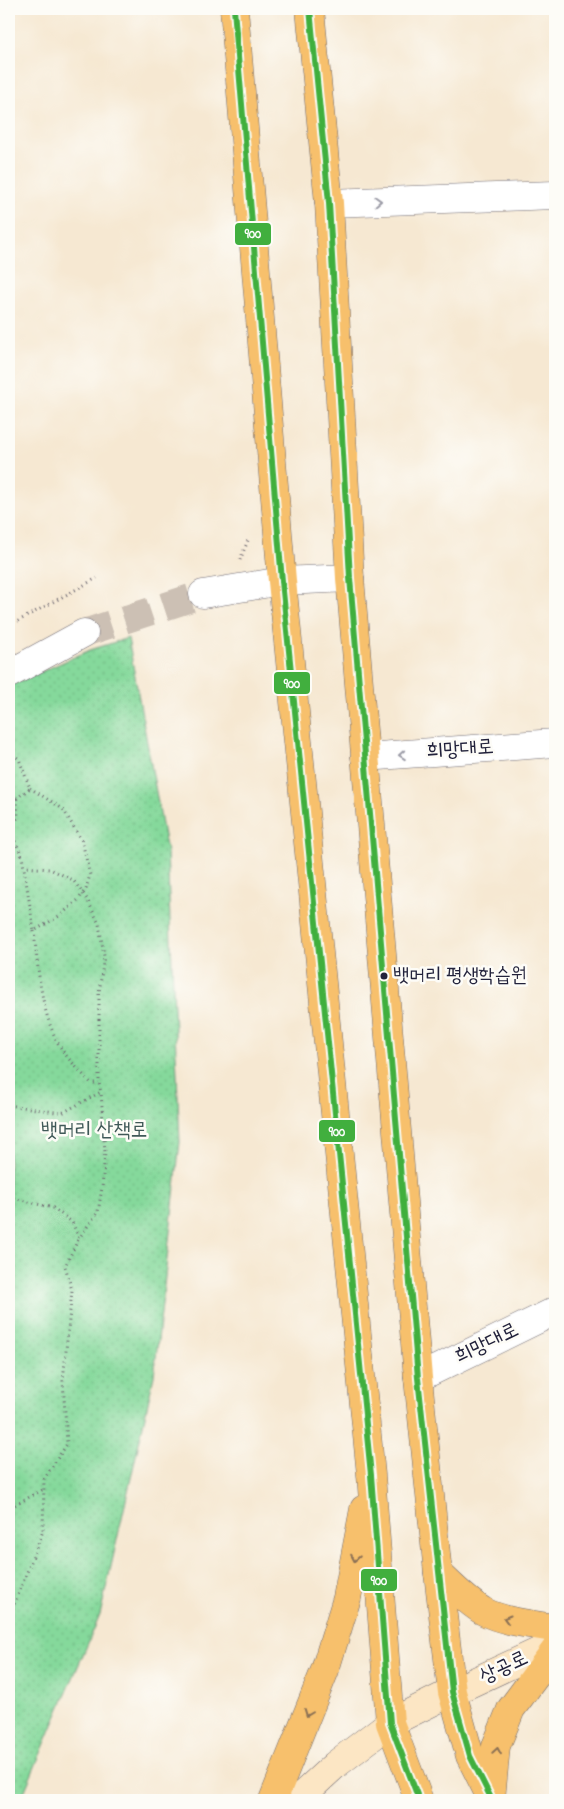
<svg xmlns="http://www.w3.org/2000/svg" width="564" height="1809" viewBox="0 0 564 1809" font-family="'Indie Flower','Poor Story',sans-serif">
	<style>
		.grass { fill: url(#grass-dots); stroke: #547e6b }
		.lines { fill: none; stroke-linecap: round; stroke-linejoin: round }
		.minor-tunnel { stroke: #ccc0b4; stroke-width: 28; stroke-dasharray: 28 14; stroke-linecap: butt }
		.minor-casing { stroke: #6c6770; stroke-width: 29 }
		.secondary-casing { stroke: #6c6770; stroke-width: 29 }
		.primary-casing { stroke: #6c6770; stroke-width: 29 }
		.path { stroke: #6c6770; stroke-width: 3; stroke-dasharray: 1 4; stroke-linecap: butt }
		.minor { stroke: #fff; stroke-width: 28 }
		.secondary { stroke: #fce6c4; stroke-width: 28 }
		.primary { stroke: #f7c06c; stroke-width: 28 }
		.bus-1-casing { stroke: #fdfcf7; stroke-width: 10 }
		.bus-1 { stroke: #41af3e; stroke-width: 6 }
		.oneway { stroke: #9c9ca7 }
		.oneway2 { stroke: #8c7154 }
		.bus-dot { fill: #22223b; stroke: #fdfcf7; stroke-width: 2 }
		.labels { text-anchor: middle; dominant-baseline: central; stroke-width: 5; stroke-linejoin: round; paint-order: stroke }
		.bus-label { font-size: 20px; fill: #22223b; stroke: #fdfcf7; text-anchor: start }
		.street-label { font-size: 21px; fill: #22223b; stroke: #fdfcf7 }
		.park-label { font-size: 21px; fill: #405958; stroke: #fdfcf7 }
		.line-badge { stroke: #fdfcf7; stroke-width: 2 }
		.badge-label { font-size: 14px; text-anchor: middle; font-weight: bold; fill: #fff }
	</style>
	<defs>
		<pattern id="grass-dots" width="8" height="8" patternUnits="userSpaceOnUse" patternTransform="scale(1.25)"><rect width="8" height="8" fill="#85d99b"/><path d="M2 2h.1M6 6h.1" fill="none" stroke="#73ba86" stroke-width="1.8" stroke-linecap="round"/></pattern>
	</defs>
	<rect width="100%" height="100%" fill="#fdfcf7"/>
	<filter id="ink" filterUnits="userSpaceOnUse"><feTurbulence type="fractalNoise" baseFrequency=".02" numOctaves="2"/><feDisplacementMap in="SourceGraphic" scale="10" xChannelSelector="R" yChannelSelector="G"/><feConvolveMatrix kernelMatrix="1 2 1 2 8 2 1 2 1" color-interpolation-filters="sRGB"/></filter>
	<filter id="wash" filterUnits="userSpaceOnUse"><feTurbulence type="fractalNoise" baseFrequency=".0096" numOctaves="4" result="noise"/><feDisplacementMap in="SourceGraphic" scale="20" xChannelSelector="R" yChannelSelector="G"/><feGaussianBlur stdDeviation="1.12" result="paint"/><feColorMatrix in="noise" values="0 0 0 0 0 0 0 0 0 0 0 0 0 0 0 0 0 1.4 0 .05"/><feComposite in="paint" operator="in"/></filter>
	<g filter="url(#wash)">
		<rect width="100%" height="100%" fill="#f6e8d2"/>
		<polygon class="grass" points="128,638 167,852 180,1142 154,1376 100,1615 25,1790 20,1800 9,1800 9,686 90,650"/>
	</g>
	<g filter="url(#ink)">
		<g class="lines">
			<polyline class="minor-tunnel" points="84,633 203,594"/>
			<defs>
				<g id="minor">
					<polyline points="329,203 555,195"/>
					<polyline points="203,594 282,581 350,578"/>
					<polyline points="9,674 84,633"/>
					<polyline points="365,757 555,743"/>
					<polyline points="418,1378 555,1311"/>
				</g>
				<polyline id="secondary" points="297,1800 335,1765 390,1723 452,1692 555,1644"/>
				<g id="primary">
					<polyline points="234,9 282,581 371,1475 390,1723 419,1800"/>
					<polyline points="310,9 329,203 350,578 418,1378 438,1573 452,1692 470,1756 492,1800"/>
					<path d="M 438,1573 C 452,1586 466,1601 483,1611 C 504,1622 531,1624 555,1628"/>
					<polyline points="491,1799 496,1746 511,1709 555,1650"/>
					<polyline points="273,1800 325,1670 347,1598 364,1509"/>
				</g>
			</defs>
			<use href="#minor" class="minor-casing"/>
			<use href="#secondary" class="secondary-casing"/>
			<use href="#primary" class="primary-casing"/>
			<g class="path">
				<polyline points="240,560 249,538"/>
				<polyline points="9,626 97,578"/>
				<polyline points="9,751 19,759 30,788 17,798 9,795"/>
				<polyline points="9,832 18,817 17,799"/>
				<polyline points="11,832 22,856 34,931 61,915 78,900 86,889 90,875 82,841 63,809 30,788"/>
				<path d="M 34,931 C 38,967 40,1004 55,1037 C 63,1055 78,1069 91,1083 L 99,1083"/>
				<polyline points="9,1105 62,1113 101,1092 99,1083 99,993 104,956 99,924 87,899 73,880 50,869 24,867"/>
				<polyline points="9,1197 53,1208 72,1222 79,1238 98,1212 102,1188 105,1153 101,1092"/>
				<polyline points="9,1513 15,1505 44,1489"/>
				<polyline points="9,1604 11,1613"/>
				<polyline points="9,1618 43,1531 44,1479 67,1444 63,1381 72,1290 65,1266 79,1238"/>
			</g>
			<use href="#minor" class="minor"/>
			<use href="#secondary" class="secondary"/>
			<use href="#primary" class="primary"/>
			<defs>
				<g id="bus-1">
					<polyline points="234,9 282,581 371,1475 390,1723 419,1800"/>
					<polyline points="310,9 329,203 350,578 418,1378 452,1692 470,1756 492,1800"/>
				</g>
			</defs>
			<use href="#bus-1" class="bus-1-casing"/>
			<use href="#bus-1" class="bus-1"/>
		</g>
		<defs><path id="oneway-chevron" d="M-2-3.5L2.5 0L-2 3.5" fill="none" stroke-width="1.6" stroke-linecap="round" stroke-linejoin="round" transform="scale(1.25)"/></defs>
		<g class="oneway">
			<use href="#oneway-chevron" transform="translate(378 201) rotate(-2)"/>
			<use href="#oneway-chevron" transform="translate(402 755) rotate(176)"/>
		</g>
		<g class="oneway2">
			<use href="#oneway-chevron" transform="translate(355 1558) rotate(101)"/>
			<use href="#oneway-chevron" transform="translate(507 1619) rotate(-164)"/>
			<use href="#oneway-chevron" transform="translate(308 1713) rotate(111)"/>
			<use href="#oneway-chevron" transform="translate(497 1751) rotate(-81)"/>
		</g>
	</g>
	<circle class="bus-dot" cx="384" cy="976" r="4.5"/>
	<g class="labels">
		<g class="bus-label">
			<text x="393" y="976">뱃머리 평생학습원</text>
		</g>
		<g class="street-label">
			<text transform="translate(460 750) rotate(-4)">희망대로</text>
			<text transform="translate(487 1344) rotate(-26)">희망대로</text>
			<text transform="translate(504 1668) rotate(-25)">상공로</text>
		</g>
		<g class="park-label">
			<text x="94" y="1131">뱃머리 산책로</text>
		</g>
	</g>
	<g class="line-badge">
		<rect x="234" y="222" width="38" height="24" rx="5" fill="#41af3e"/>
		<rect x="273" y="671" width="38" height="24" rx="5" fill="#41af3e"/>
		<rect x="318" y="1119" width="38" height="24" rx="5" fill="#41af3e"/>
		<rect x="360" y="1568" width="38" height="24" rx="5" fill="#41af3e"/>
	</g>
	<g class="badge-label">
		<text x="253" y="238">900</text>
		<text x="292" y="688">900</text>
		<text x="337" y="1136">900</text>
		<text x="379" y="1585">900</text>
	</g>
	<rect width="564" height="1809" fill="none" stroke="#fdfcf7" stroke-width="30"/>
</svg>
